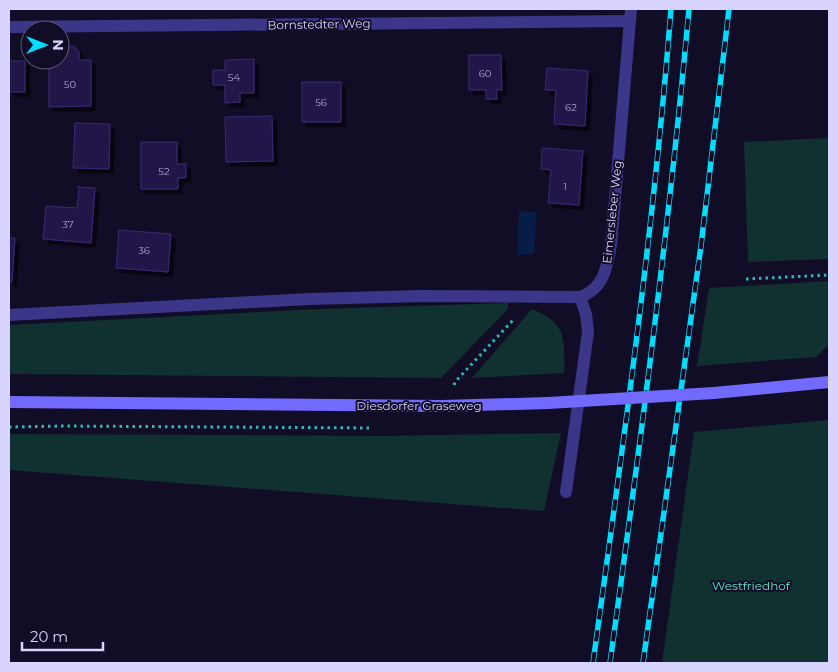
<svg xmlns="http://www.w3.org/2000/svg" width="838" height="672" viewBox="0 0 838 672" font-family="Montserrat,sans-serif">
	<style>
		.green { fill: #103130 }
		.water { fill: #071c46 }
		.building { fill: #231848; stroke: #3a2976; filter: url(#shadow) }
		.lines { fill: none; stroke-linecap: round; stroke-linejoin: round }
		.path { stroke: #27beba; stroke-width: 3; stroke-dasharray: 2.5 4; stroke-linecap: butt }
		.minor { stroke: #3b3688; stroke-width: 12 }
		.secondary { stroke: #726aff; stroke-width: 12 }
		.rail-casing { stroke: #00ddfe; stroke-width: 5.5 }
		.rail { stroke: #120d26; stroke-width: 4; stroke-dasharray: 11; stroke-linecap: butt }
		.secondary-bridge { stroke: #726aff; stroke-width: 12 }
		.labels { text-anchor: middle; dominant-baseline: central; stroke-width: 4; stroke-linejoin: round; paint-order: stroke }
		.number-label { font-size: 10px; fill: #aca4d1 }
		.street-label { font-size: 12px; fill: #d9d3ff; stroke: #120d26 }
		.park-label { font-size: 12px; fill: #57e7c7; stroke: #120d26 }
	</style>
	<defs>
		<filter id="shadow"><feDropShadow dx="4.5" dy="4.5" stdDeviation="0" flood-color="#0009"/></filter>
	</defs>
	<rect width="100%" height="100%" fill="#120d26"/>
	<g class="green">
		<polygon points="829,138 829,259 748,262 744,142"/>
		<polygon points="829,281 829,344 816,357 697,366 709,288"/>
		<polygon points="508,303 508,309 441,378 9,374 9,325 319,309"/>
		<path d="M 532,309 C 567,323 565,340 564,373 L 472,378 Z"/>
		<polygon points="829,420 829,663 662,663 694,432"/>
		<polygon points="561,433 544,511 9,470 9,434 384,436"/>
	</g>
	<polygon class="water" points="519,211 537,212 534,254 517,255"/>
	<g class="building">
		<polygon points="74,46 79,52 79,60 91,60 91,106 49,107 49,61 61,61 61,52 66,47"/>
		<polygon points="469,55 501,55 502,90 496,90 497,99 486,99 486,90 469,90"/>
		<polygon points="254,59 254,93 240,93 240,102 225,103 225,85 213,85 213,70 225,70 225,60"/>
		<rect x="9" y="61" width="16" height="31"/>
		<polygon points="547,68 588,71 585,126 554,124 556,90 545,90"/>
		<rect x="302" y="82" width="39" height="40"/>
		<polygon points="272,116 273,161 226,162 225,117"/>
		<polygon points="75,123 110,124 109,169 73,168"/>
		<polygon points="141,142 177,142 177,164 186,164 186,178 178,178 178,189 141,189"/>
		<polygon points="542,148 583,151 579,205 548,203 551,170 541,169"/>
		<polygon points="77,187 95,188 91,243 43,239 46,206 77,208 79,188"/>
		<polygon points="119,230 171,234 168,272 116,268"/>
		<polygon points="9,238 15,238 12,282 9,282"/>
	</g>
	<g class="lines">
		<g class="path">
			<polyline points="746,279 829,275"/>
			<polyline points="454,385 455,382 515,318"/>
			<polyline points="9,427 62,426 373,428"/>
		</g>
		<g class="minor">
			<polyline points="9,27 630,21"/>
			<polyline points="9,315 309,299 422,296 580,297"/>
			<path d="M 566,492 L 588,332 L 586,314 L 580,297 C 604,289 607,267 611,245 L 631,9"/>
		</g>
		<g class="secondary">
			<polyline points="714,393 829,382"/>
			<polyline points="9,402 442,406 548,403"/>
		</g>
		<defs>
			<g id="rail">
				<path d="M 593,663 C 623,445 654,228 671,9"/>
				<path d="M 610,663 C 640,445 669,228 689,9"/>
				<polyline points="643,663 701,246 729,9"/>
			</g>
		</defs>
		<use href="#rail" class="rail-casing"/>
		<use href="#rail" class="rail"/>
		<polyline class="secondary-bridge" points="548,403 714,393"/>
	</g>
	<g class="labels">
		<g class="number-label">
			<text x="485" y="73">60</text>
			<text x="234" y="77">54</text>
			<text x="70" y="84">50</text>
			<text x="321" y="102">56</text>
			<text x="571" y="107">62</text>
			<text x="164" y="171">52</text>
			<text x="565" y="186">1</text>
			<text x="68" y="224">37</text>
			<text x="144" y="250">36</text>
		</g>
		<g class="street-label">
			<text transform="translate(319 24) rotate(-1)">Bornstedter Weg</text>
			<text transform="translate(612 212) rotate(-84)">Eimersleber Weg</text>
			<text x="419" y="405">Diesdorfer Graseweg</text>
		</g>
		<g class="park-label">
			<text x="751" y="585">Westfriedhof</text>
		</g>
	</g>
	<rect width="838" height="672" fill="none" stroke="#d9d3ff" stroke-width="20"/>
	<g transform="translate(45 45) rotate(90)"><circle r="24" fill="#120d26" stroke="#625c7d"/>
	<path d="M0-4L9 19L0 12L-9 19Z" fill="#00ddfe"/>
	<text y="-8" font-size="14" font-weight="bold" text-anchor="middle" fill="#d9d3ff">N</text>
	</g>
	<path d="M22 642v8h81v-8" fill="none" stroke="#d9d3ff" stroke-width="2.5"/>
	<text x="30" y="642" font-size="15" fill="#d9d3ff" stroke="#120d26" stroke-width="4" paint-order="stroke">20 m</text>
</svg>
